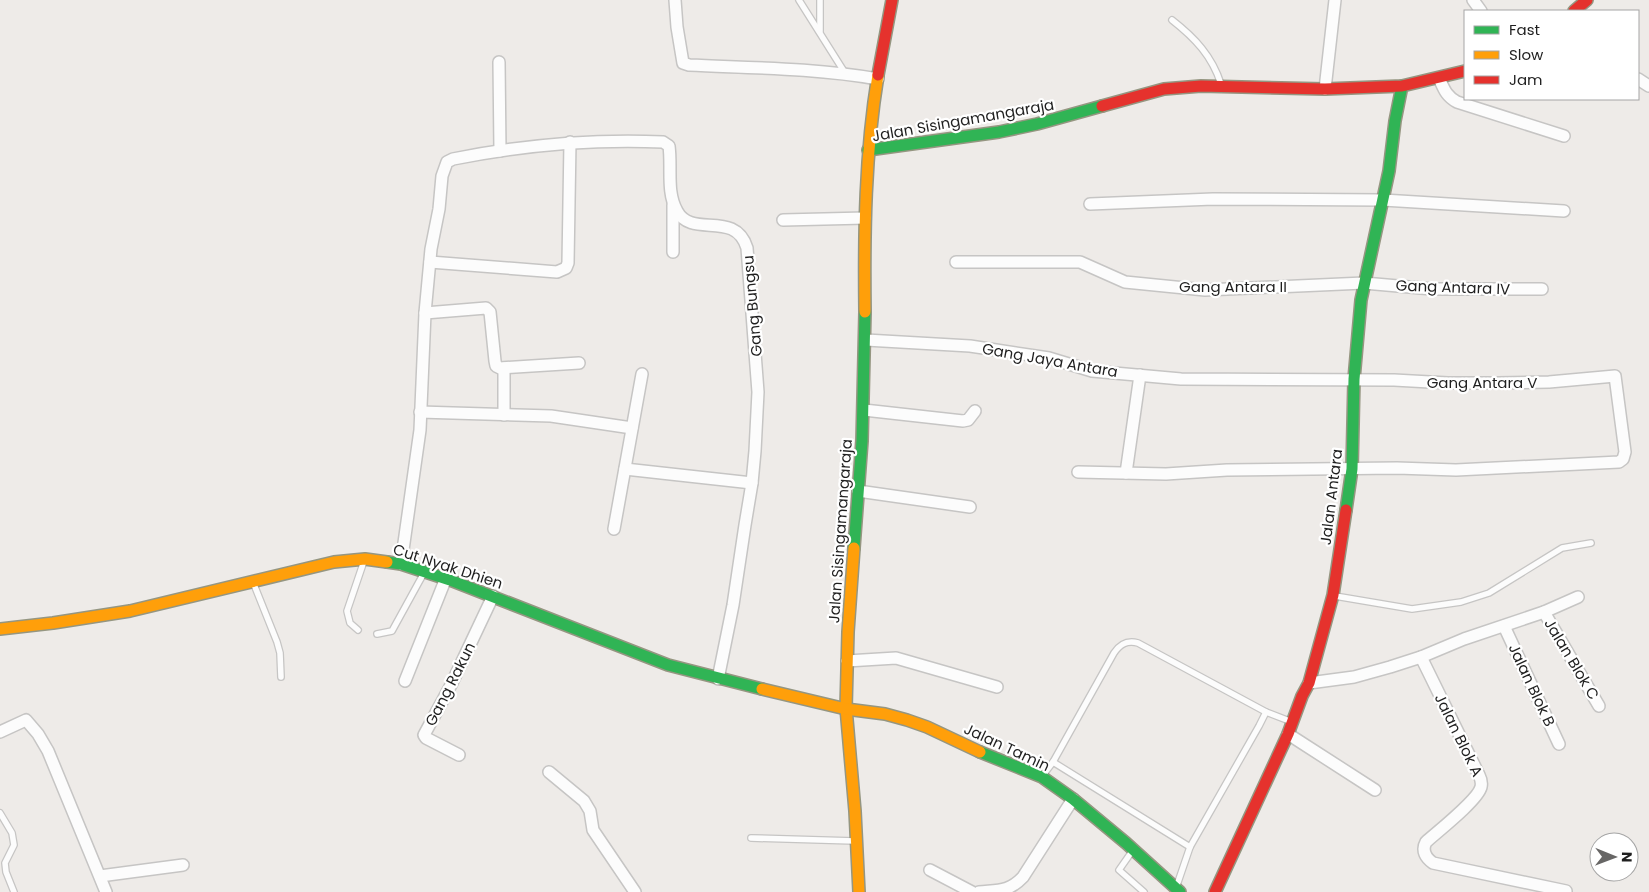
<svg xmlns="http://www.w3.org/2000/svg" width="1649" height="892" viewBox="0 0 1649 892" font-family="Poppins,sans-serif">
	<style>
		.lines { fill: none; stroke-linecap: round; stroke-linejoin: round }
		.lane-casing { stroke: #c6c5c4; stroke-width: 8 }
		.street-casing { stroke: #c6c5c4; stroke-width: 14 }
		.fast-casing { stroke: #959681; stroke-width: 14 }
		.slow-casing { stroke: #959681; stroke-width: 14 }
		.jam-casing { stroke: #959681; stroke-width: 14 }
		.lane { stroke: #fcfcfc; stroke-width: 5.5 }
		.street { stroke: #fcfcfc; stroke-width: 11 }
		.fast { stroke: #30b455; stroke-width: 11 }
		.slow { stroke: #ff9f0a; stroke-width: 11 }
		.jam { stroke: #e5322d; stroke-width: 11 }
		.labels { text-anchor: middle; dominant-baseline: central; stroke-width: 4.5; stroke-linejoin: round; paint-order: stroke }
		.street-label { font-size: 15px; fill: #1f1f1f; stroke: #fff }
	</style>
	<rect width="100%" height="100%" fill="#eeebe8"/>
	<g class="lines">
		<defs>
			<g id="lane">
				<polyline points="799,0 845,73"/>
				<path d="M 1172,20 C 1195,38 1212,56 1221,84"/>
				<polyline points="820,31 820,0"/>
				<polyline points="253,582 277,642 280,653 281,677"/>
				<polyline points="1335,596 1412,609 1461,602 1489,593 1562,548 1591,543"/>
				<polyline points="358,630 350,623 347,611 364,561"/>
				<polyline points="377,634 392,631 425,571"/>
				<polyline points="1266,712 1292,722"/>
				<polyline points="1053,762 1190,847"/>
				<path d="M 1043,775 L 1053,762 L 1114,653 C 1120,644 1127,640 1138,643 L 1266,712 L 1259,726 L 1190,847 L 1176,888"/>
				<polyline points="0,813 12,833 14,845 5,863 6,872 14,892"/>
				<polyline points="751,838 855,841"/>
				<polyline points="1133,850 1119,870 1144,892"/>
			</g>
			<g id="street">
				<path d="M 675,0 L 677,27 L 683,63 L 689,65 C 752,68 815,68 878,79"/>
				<polyline points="1473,0 1481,11"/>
				<polyline points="499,62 500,151"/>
				<path d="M 1439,78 C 1444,89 1446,96 1457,102 L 1564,136"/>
				<polyline points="1638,79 1649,86"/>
				<polyline points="1325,89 1335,0"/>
				<polyline points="1090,204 1213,199 1383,200 1564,211"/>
				<polyline points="673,205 673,252"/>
				<polyline points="783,220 865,218"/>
				<polyline points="430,262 557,272 566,268 568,263 570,142"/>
				<polyline points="956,262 1080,262 1125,282 1205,290 1364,283 1432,289 1542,289"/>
				<polyline points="425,313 486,308 490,312 495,361 496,366 500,368 579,363"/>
				<polyline points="866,340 970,346 1049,358 1092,371 1181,379 1394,380 1448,383 1498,383 1549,382 1615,376 1625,452 1623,459 1619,462 1456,470 1397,468 1227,470 1166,474 1078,472"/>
				<polyline points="864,410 963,421 968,420 975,411"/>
				<polyline points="420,412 551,416 632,428"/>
				<polyline points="504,415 504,368"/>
				<polyline points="625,469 752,483"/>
				<polyline points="1126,473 1140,375"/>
				<polyline points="858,491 970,507"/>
				<polyline points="614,529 642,374"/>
				<path d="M 401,564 L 420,430 L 425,313 L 431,249 L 439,209 L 442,176 L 447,162 L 453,159 C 523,145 593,139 663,142 L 669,146 C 672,167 666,192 677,211 C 692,239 735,209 747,248 L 758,392 L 755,451 L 752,483 L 745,525 L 733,605 L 718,679"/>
				<polyline points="1544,612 1599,706"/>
				<polyline points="1504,626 1559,744"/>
				<path d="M 1421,657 L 1479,775 C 1481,779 1482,783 1481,787 C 1478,800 1437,832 1426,842 C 1421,851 1426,858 1433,863 L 1566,891"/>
				<polyline points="847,661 896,658 997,687"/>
				<polyline points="405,681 446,578"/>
				<polyline points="1309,683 1354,677 1390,667 1421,657 1464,639 1544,612 1578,597"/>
				<polyline points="0,732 26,720 38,734 48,751 106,892"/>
				<polyline points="1288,734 1375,790"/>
				<polyline points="459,755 426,738 424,735 451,685 493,596"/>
				<polyline points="549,772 584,801 590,811 593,830 635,892"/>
				<polyline points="930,870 972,892"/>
				<polyline points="100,876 183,865"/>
				<path d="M 979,892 C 998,890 1009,892 1023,877 L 1073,799"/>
			</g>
			<g id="fast">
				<polyline points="868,150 999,132 1037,124 1102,106"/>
				<polyline points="1346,510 1352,469 1354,379 1361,300 1389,171 1395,121 1402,86"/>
				<polyline points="854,548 862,441 865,312"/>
				<polyline points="387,562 401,564 450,580 668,665 762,689"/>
				<polyline points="980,752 1042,777 1073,799 1126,843 1180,892"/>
			</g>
			<g id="slow">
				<path d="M 865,312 C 864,232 865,154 878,75"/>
				<polyline points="854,548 848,632 846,708 855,811 859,892"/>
				<polyline points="0,629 53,623 130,611 334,562 365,559 387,562"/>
				<polyline points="762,689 846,709 885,714 907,720 927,727 980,752"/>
			</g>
			<g id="jam">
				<polyline points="1574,11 1587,0"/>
				<polyline points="878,75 892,0"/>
				<polyline points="1102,106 1164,89 1201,86 1325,89 1402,86 1465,71"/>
				<polyline points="1215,892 1288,734 1302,696 1309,683 1333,595 1346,510"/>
			</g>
		</defs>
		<use href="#lane" class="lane-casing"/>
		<use href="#street" class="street-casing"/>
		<use href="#fast" class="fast-casing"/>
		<use href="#slow" class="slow-casing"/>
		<use href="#jam" class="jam-casing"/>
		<use href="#lane" class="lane"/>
		<use href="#street" class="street"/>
		<use href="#fast" class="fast"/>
		<use href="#slow" class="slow"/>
		<use href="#jam" class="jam"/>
	</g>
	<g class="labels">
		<g class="street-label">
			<text transform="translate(963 120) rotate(-10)">Jalan Sisingamangaraja</text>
			<text x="1233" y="286">Gang Antara II</text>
			<text transform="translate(1453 287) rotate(2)">Gang Antara IV</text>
			<text transform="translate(752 306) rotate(-95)">Gang Bungsu</text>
			<text transform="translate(1050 360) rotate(10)">Gang Jaya Antara</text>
			<text x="1482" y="382">Gang Antara V</text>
			<text transform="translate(1331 497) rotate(-83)">Jalan Antara</text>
			<text transform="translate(840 531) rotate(-86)">Jalan Sisingamangaraja</text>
			<text transform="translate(448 566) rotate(18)">Cut Nyak Dhien</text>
			<text transform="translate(1572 659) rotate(59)">Jalan Blok C</text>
			<text transform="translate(450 684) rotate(-63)">Gang Rakun</text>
			<text transform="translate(1532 685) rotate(65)">Jalan Blok B</text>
			<text transform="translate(1459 735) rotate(64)">Jalan Blok A</text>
			<text transform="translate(1007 747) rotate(25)">Jalan Tamin</text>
		</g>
	</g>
	<rect x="1464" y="10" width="175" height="90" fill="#ffffff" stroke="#a5a5a5"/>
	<rect x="1474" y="26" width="25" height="8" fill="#30b455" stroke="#a5a5a5"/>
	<text x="1509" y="35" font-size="15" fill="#1f1f1f">Fast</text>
	<rect x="1474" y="51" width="25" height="8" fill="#ff9f0a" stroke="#a5a5a5"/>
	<text x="1509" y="60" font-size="15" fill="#1f1f1f">Slow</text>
	<rect x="1474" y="76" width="25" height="8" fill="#e5322d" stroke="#a5a5a5"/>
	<text x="1509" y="85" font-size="15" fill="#1f1f1f">Jam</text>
	<g transform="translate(1614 857) rotate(91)"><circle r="24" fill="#ffffff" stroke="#a5a5a5"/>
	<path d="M0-4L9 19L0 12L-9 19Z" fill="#676665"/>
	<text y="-8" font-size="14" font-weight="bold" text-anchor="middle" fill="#1f1f1f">N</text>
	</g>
</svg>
